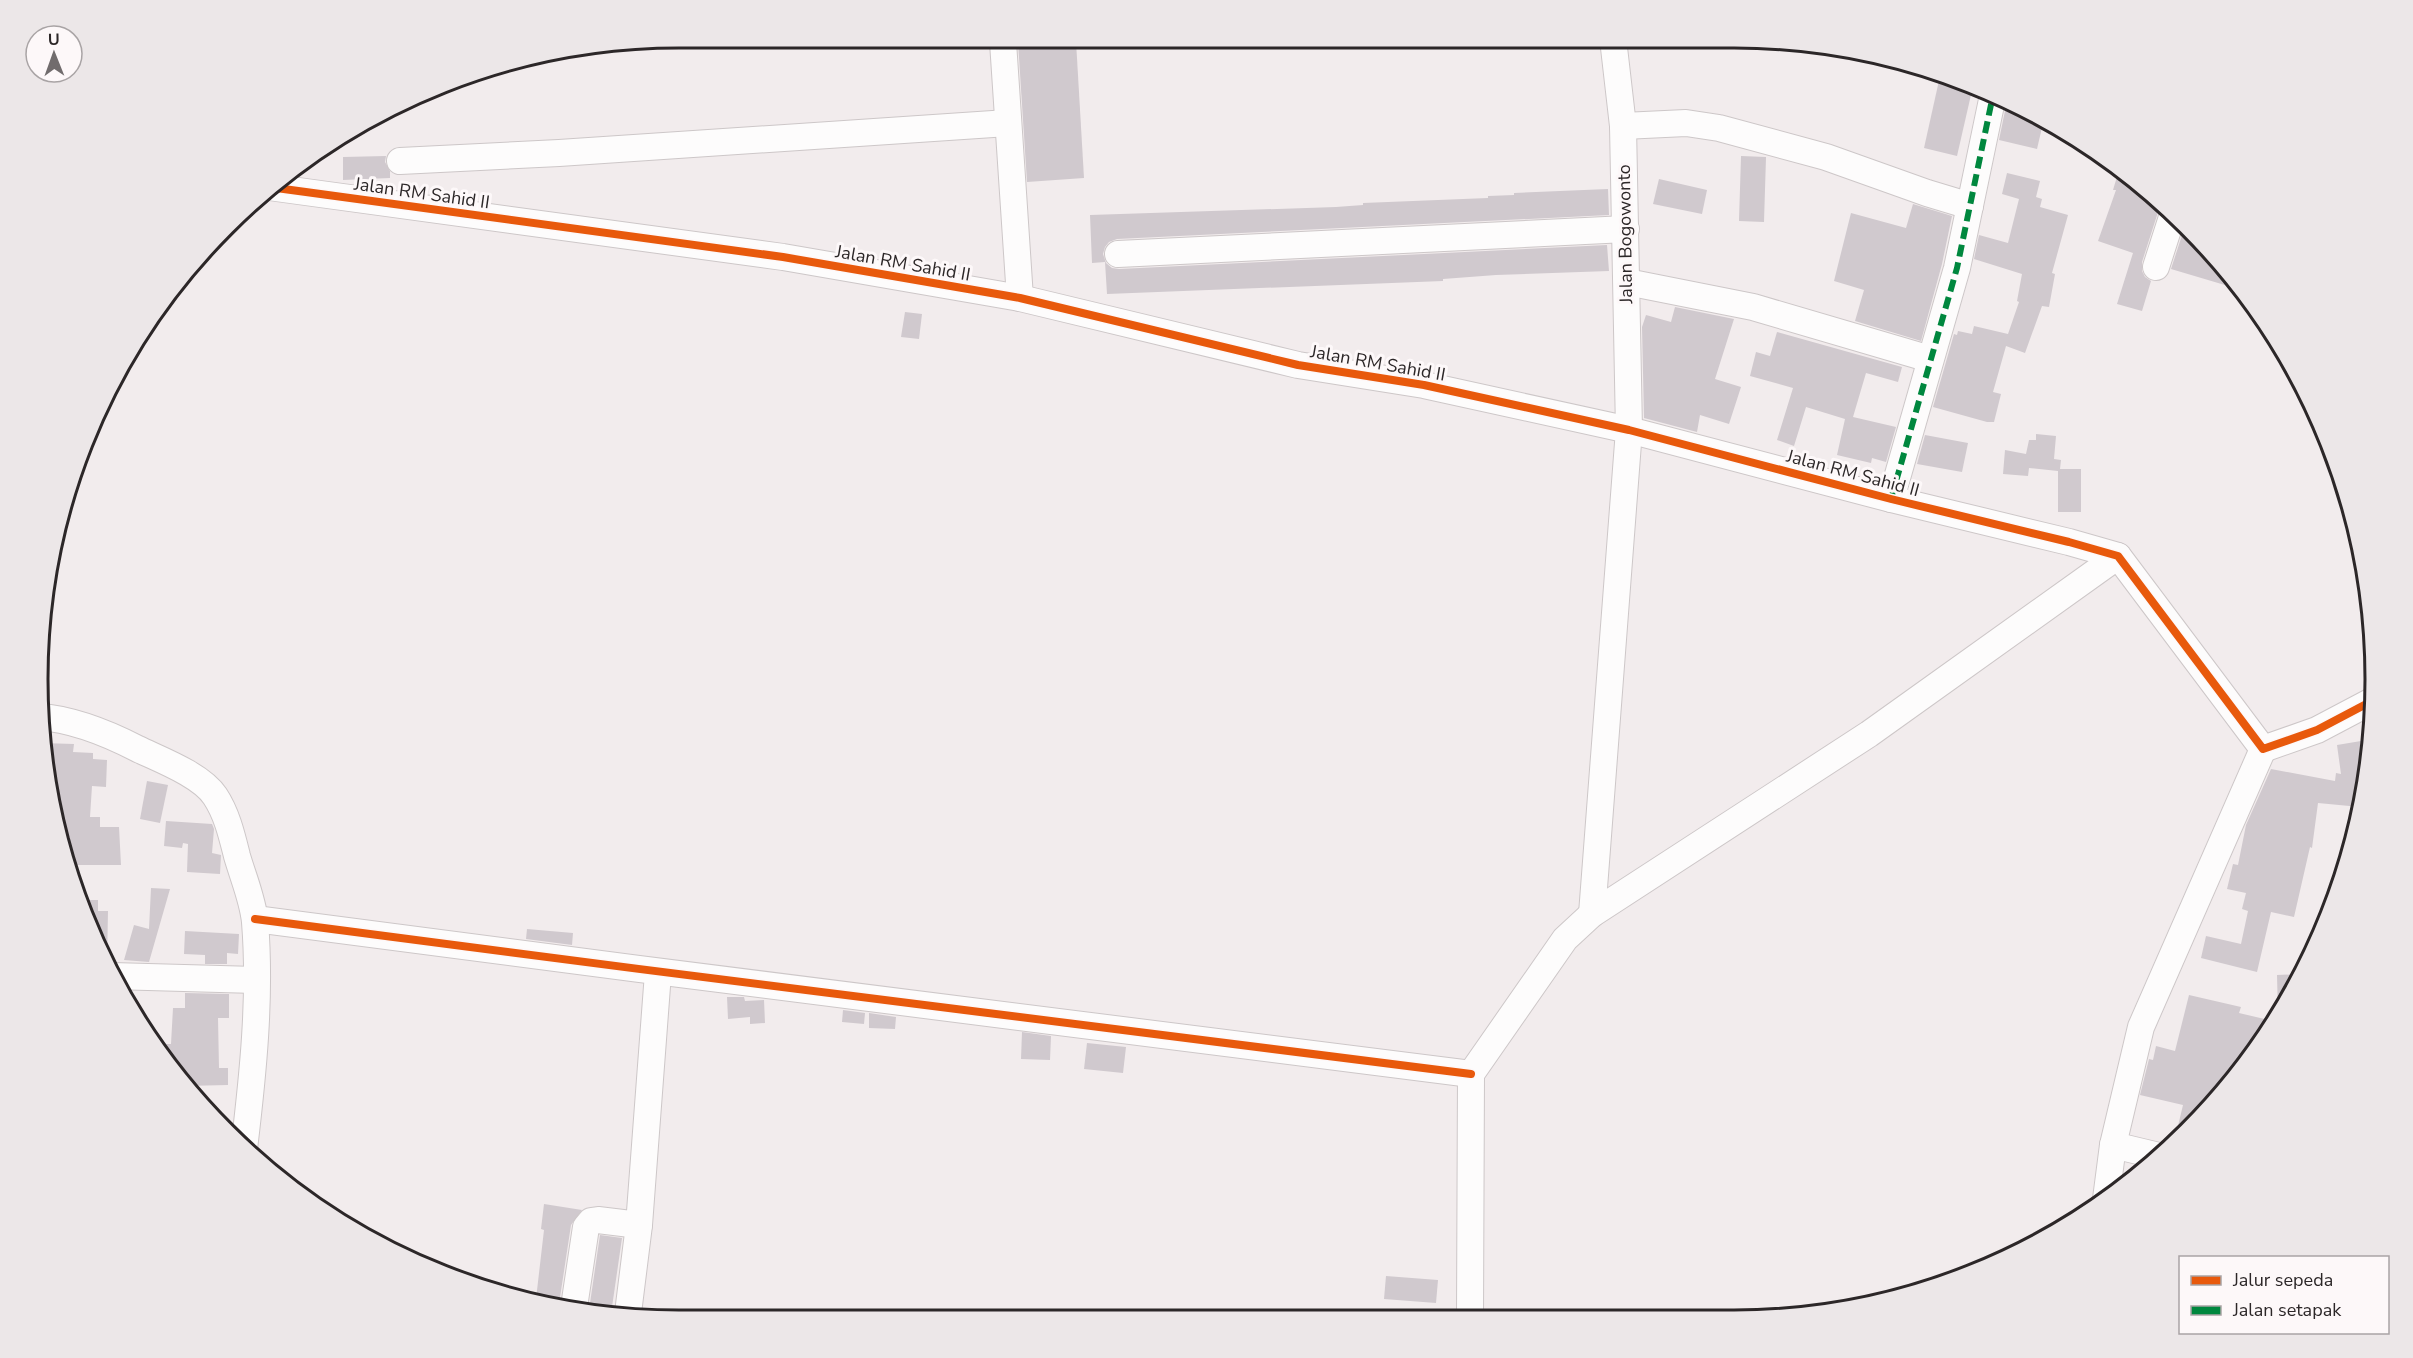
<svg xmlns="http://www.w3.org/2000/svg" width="2413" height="1358" viewBox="0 0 2413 1358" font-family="'Nunito Sans',sans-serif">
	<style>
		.building { fill: #d0c9ce }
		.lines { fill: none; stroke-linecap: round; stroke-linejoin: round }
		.minor-casing { stroke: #cdc7c8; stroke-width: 28 }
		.minor { stroke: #fdfcfc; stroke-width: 26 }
		.quiet { stroke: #00873e; stroke-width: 6; stroke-dasharray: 12 6; stroke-linecap: butt }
		.cycleway-casing { stroke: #fdf8f9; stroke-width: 11 }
		.cycleway { stroke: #e8590c; stroke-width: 8 }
		.labels { text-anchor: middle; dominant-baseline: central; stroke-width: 6; stroke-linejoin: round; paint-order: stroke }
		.street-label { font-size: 18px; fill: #2c2728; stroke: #fdf8f9 }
		.rim { fill: none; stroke: #2c2728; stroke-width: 3 }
	</style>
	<rect width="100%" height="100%" fill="#f2eced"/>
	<g class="building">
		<polygon points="1076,41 1084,178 1027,182 1018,42"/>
		<polygon points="1940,76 1959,80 1973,86 1957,156 1924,148"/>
		<polygon points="2006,106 2029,112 2044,119 2037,149 1999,140"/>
		<polygon points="386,156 385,162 390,171 390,178 343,180 343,157"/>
		<polygon points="1741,156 1766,157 1764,222 1739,221"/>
		<polygon points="2119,170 2163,203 2159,209 2142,262 2142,271 2145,277 2151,281 2142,311 2117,304 2133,253 2098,241 2116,190 2113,190"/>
		<polygon points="2007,173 2040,181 2036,197 2042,199 2040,207 2068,215 2052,273 2055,274 2049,307 2042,306 2025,353 2006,346 1993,392 2001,394 1994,422 1987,422 1933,407 1954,334 1957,335 1958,331 1972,334 1974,326 2008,334 2019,302 2017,301 2022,274 1974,259 1979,235 2008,243 2019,199 2002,194"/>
		<polygon points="1659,179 1707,190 1702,214 1653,204"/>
		<polygon points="1608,189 1609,215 1117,239 1109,242 1105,247 1103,254 1106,263 1112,268 1119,269 1607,245 1609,271 1496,275 1443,279 1443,281 1107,294 1105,262 1092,263 1090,215 1336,207 1363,205 1363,203 1488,198 1488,196 1514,195 1514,193"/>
		<polygon points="1913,204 1952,216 1942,264 1921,341 1855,321 1864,290 1834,281 1851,213 1906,228"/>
		<polygon points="2185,226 2243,289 2245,291 2171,269"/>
		<polygon points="1675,307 1734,319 1715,379 1741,387 1729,424 1700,415 1697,432 1644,418 1642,327 1646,315 1671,322"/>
		<polygon points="905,312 922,314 919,339 901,337"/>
		<polygon points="1777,332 1902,367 1898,382 1866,373 1853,417 1896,427 1886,462 1872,458 1871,463 1837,455 1845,419 1806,407 1794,446 1777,440 1793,388 1750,376 1756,352 1770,356"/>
		<polygon points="2036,434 2056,436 2054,459 2061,460 2060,469 2081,469 2081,512 2058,512 2058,471 2029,468 2028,476 2003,474 2005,450 2026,454 2029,440 2036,440"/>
		<polygon points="1925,435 1968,443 1962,472 1917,464"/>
		<polygon points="2361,741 2367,775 2360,807 2318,803 2312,848 2310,847 2294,917 2271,912 2257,972 2201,958 2206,936 2241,944 2248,911 2242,909 2246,893 2227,889 2233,864 2238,865 2246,825 2271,769 2335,781 2336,773 2341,774 2337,745"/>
		<polygon points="42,743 74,744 73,752 93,753 93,759 107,760 106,787 92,786 90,817 100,817 100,827 119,827 121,865 70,865 70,837 60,837 50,804"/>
		<polygon points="147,781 168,785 160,823 140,819"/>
		<polygon points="166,821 212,824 214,829 212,853 221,855 220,874 187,872 188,844 183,843 182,848 164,846"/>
		<polygon points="151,888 170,889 149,962 124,960 134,925 149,929"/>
		<polygon points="83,900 98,900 98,911 108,911 107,962 105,963 86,924 82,910"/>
		<polygon points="527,929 573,933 572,945 526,939"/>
		<polygon points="185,931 239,934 238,954 227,953 227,964 205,964 205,955 184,954"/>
		<polygon points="2301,974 2289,1000 2278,1015 2277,975"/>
		<polygon points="185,993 229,994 229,1018 218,1018 219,1068 228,1068 228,1085 185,1086 155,1044 171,1044 173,1008 185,1008"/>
		<polygon points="2189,995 2241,1007 2239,1013 2273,1021 2190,1129 2178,1126 2183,1105 2140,1095 2149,1059 2153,1060 2156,1046 2175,1051"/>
		<polygon points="727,997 744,997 745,1001 764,1000 765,1023 750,1024 750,1017 728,1019"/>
		<polygon points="843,1010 865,1013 864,1024 842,1022"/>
		<polygon points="869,1013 896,1017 895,1029 869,1028"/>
		<polygon points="1022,1032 1051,1036 1050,1060 1021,1059"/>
		<polygon points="1087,1043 1126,1047 1123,1073 1084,1069"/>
		<polygon points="544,1204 582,1210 571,1225 559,1304 536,1299 544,1230 541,1229"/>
		<polygon points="600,1235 622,1238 611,1314 589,1310"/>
		<polygon points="1386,1276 1438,1280 1436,1303 1384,1299"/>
	</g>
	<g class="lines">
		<defs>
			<g id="minor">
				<polyline points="1003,42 1020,298"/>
				<polyline points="1623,126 1686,123 1719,128 1826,157 1927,193 1970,206"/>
				<polyline points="400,161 559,153 1008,123"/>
				<polyline points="269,187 783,257 1020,298 1298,365 1424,385 1629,430 1891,499 2069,542 2118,556 2263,749 2317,730 2372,701"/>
				<polyline points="1118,254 1626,229"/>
				<polyline points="2156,267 2173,214"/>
				<polyline points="1627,282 1753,307 1930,359"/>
				<polyline points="1891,499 1957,268 1993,95"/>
				<path d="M 39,717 C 72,719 109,734 138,749 C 161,760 201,775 215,796 C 227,814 232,836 237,856 C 243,877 253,900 255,922 C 261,997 253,1074 244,1149"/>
				<polyline points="1592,914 1629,430 1623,126 1613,39"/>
				<path d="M 255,919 C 660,973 1065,1022 1471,1074"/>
				<polyline points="112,976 256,980"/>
				<polyline points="2113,1145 2159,1156"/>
				<polyline points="2106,1199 2113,1145 2141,1027 2263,749"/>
				<polyline points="574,1307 586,1227 591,1221 598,1220 639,1225"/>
				<polyline points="628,1313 639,1225 658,973"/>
				<polyline points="1470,1316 1471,1074 1565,939 1592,914 1869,734 2118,556"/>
			</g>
		</defs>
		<use href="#minor" class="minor-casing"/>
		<use href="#minor" class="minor"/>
		<polyline class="quiet" points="1891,499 1957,268 1993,95"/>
		<defs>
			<g id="cycleway">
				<polyline points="269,187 783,257 1020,298 1298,365 1424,385 1629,430 1891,499 2069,542 2118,556 2263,749 2317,730 2372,701"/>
				<path d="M 255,919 C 660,973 1065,1022 1471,1074"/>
			</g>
		</defs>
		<use href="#cycleway" class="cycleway-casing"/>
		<use href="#cycleway" class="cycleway"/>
	</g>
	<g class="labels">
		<g class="street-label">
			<text transform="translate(422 193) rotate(8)">Jalan RM Sahid II</text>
			<text transform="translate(1625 234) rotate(-91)">Jalan Bogowonto</text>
			<text transform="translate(903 263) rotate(10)">Jalan RM Sahid II</text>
			<text transform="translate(1378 363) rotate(10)">Jalan RM Sahid II</text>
			<text transform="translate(1853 473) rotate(15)">Jalan RM Sahid II</text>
		</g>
	</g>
	<path d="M0 0H2413V1358H0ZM679 48H1734A631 631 0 0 1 2365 679V679A631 631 0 0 1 1734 1310H679A631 631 0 0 1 48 679V679A631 631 0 0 1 679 48Z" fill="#ece7e8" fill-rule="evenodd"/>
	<path class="rim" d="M679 48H1734A631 631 0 0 1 2365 679V679A631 631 0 0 1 1734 1310H679A631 631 0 0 1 48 679V679A631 631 0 0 1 679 48Z"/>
	<rect x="2179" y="1256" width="210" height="78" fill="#fdf8f9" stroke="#a9a4a5" stroke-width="1.5"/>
	<rect x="2191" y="1276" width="30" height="9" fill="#e8590c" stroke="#a9a4a5" stroke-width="1.5"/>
	<text x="2233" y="1286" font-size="18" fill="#2c2728">Jalur sepeda</text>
	<rect x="2191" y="1306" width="30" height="9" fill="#00873e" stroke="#a9a4a5" stroke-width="1.5"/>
	<text x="2233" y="1316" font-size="18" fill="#2c2728">Jalan setapak</text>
	<g transform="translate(54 54) rotate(359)"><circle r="28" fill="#fdf8f9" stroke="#a9a4a5" stroke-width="1.5"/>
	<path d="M0-4.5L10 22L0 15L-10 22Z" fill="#716c6d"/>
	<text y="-9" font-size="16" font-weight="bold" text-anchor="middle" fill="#2c2728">U</text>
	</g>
</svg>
